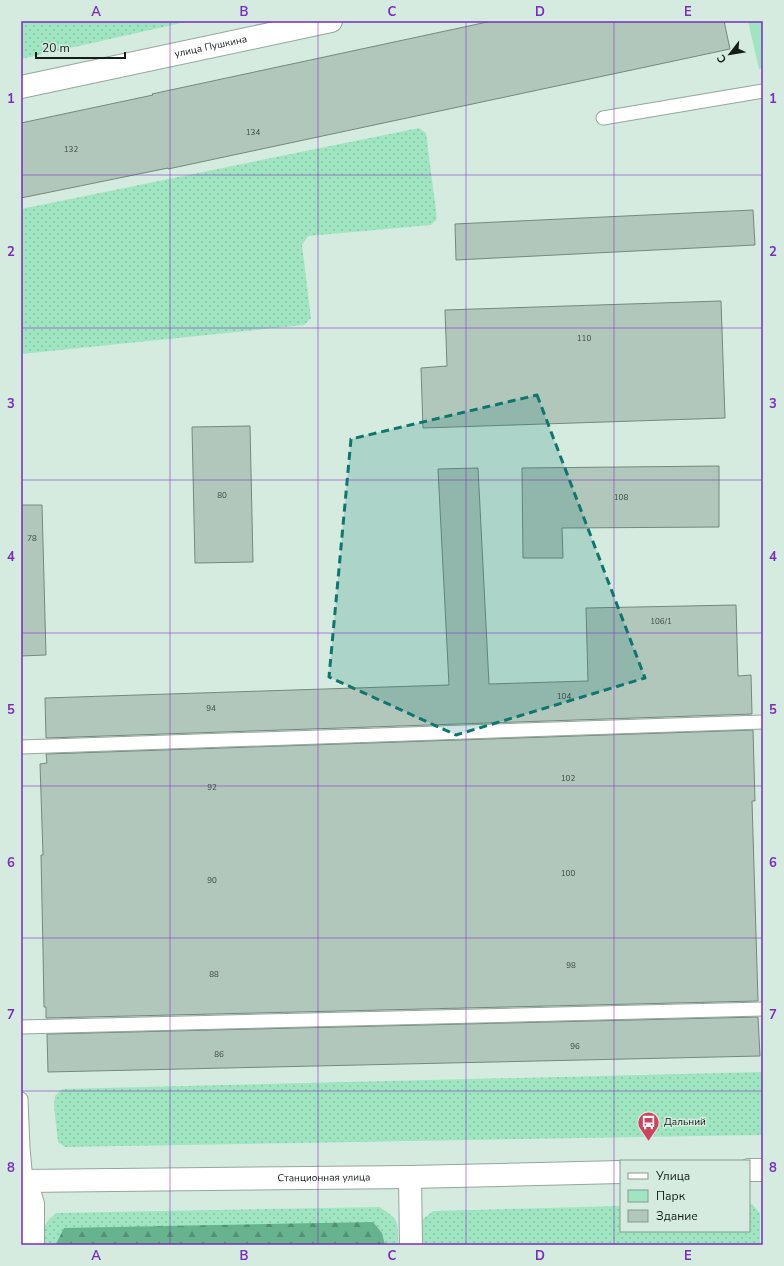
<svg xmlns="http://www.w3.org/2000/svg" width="784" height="1266" viewBox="0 0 784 1266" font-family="'Nunito Sans',sans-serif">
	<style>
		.green { fill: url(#green-dots) }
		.forest { fill: url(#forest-firs) }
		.pitch { fill: #a0e5c2 }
		.building { fill: #b2c7bc; stroke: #74887d }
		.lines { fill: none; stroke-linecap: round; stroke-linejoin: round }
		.lane-casing { stroke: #93a79c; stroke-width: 15 }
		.street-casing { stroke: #93a79c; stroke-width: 24 }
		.secondary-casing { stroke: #93a79c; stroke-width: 24 }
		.lane { stroke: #fff; stroke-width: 13 }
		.street { stroke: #fff; stroke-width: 22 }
		.secondary { stroke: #fff; stroke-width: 22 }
		.marked { fill: #0f766e; fill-opacity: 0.2; stroke: #0f766e; stroke-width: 3; stroke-dasharray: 8 5; stroke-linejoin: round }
		.grid { fill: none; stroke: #7b2cbf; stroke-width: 1; stroke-opacity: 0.55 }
		.labels { text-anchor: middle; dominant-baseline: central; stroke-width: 3; stroke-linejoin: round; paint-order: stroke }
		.number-label { font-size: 8px; fill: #3c4842 }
		.street-label { font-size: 10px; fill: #151d19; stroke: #d5ebdf }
		.poi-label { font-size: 10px; fill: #151d19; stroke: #d5ebdf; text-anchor: start }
		.neatline { fill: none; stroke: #7b2cbf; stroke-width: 1.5 }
		.grid-label { font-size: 13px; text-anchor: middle; font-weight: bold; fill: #7b2cbf }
	</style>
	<defs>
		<pattern id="green-dots" width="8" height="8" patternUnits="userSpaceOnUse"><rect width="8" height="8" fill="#a0e5c2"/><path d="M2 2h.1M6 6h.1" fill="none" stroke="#89c4a6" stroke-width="1.8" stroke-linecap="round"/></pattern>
		<pattern id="forest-firs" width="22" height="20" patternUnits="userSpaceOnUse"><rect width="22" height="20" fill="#66b38e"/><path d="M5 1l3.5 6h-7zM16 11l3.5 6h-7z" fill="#539173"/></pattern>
	</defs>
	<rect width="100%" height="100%" fill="#d5ebdf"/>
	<g class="green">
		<polygon points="21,21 190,21 21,59"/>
		<polygon points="419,128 426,133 437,219 431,225 308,236 302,245 311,318 304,325 21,354 21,209"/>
		<polygon points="762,1072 763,1073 763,1134 762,1135 65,1147 58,1142 54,1106 55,1096 62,1089"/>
		<polygon points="749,1204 752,1204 760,1213 760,1245 422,1245 422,1220 433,1211 621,1206 621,1231 749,1231"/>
		<path d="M 379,1207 C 400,1219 398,1223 398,1245 L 44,1245 C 44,1227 42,1225 56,1213 Z"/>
	</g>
	<polygon class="forest" points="373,1222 382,1233 385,1245 56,1244 64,1228"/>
	<polygon class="pitch" points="748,21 763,21 763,68 759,69"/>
	<g class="building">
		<polygon points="492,21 724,21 730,49 168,169 168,168 21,198 21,123 153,95 152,94"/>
		<polygon points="753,210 755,245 456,260 455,224"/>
		<polygon points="721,301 725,418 423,428 421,368 447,366 445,310"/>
		<polygon points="250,426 253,562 195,563 192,427"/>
		<polygon points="719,466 719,527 562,528 563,558 523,558 522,468"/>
		<polygon points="478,468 489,684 588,681 586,608 736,605 738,676 751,675 752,714 46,738 45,698 449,685 438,469"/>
		<polygon points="21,505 42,505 46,655 21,656"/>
		<polygon points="753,730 755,801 752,801 758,1001 46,1018 46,1007 44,1007 43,950 41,855 43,855 40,764 47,763 46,754"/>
		<polygon points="758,1017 760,1056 48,1072 47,1034"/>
	</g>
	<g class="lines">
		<defs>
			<g id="lane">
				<polyline points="603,118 763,91"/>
				<polyline points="21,747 763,722"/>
				<polyline points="21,1027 763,1009"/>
				<polyline points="21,1099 23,1148 26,1181"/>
			</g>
			<g id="street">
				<path id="s1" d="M 21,87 L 331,21"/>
				<polyline points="410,1177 411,1245"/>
				<polyline points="26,1181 33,1204 33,1245"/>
			</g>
			<g id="secondary">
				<polyline points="749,1170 763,1170"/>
				<path id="s2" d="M 21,1181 L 410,1177 L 621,1172"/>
			</g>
		</defs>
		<use href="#lane" class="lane-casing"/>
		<use href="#street" class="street-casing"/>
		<use href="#secondary" class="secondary-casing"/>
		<use href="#lane" class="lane"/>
		<use href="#street" class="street"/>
		<use href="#secondary" class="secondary"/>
	</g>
	<path class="marked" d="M 537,395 L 645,678 L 456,735 L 329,677 L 351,439 Z"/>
	<path class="grid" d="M 170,21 L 170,1245M 318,21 L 318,1245M 466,21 L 466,1245M 614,21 L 614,1245M 21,175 L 763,175M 21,328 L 763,328M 21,480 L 763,480M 21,633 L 763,633M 21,786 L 763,786M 21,938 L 763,938M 21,1091 L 763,1091"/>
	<defs>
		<symbol id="bus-pin" viewBox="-11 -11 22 30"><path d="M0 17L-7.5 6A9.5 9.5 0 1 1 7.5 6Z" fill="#d14260" stroke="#d5ebdf"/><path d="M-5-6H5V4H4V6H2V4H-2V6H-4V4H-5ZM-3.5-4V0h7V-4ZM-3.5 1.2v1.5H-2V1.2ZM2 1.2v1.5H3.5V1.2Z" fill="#fff"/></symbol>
	</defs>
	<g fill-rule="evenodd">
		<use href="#bus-pin" x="636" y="1110" width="25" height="34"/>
	</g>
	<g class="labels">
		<g class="number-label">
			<text x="253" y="132">134</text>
			<text x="71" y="149">132</text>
			<text x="584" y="338">110</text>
			<text x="222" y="495">80</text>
			<text x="621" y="497">108</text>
			<text x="32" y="538">78</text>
			<text x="661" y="621">106/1</text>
			<text x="564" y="696">104</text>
			<text x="211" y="708">94</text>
			<text x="568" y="778">102</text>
			<text x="212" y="787">92</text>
			<text x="568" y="873">100</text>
			<text x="212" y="880">90</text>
			<text x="571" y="965">98</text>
			<text x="214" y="974">88</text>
			<text x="575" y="1046">96</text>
			<text x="219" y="1054">86</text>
		</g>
		<g class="street-label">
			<text stroke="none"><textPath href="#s1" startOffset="194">улица Пушкина</textPath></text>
			<text stroke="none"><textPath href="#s2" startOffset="303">Станционная улица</textPath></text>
		</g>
		<g class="poi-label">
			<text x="664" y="1122">Дальний</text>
		</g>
	</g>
	<rect width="784" height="1266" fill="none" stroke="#d5ebdf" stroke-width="44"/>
	<rect x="620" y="1160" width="130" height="72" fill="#d5ebdf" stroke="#889990"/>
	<rect x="628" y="1173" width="20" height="6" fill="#ffffff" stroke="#889990"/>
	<text x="656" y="1180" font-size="12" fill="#151d19">Улица</text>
	<rect x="628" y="1190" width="20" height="12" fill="#a0e5c2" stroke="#889990"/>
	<text x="656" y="1200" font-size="12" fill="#151d19">Парк</text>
	<rect x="628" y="1210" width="20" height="12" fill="#b2c7bc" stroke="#889990"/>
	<text x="656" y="1220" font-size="12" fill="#151d19">Здание</text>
	<g transform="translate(730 54) rotate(239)" stroke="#d5ebdf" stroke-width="3" paint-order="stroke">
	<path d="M0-3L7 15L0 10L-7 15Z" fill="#151d19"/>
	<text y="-6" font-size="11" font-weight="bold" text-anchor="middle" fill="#151d19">С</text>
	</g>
	<path d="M36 52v6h89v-6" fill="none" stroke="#151d19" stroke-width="2"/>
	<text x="42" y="52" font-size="12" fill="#151d19" stroke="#d5ebdf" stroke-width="3" paint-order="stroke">20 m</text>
	<rect x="22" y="22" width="740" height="1222" class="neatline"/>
	<g class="grid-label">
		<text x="96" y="16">A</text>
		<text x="244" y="16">B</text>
		<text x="392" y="16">C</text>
		<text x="540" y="16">D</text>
		<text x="688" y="16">E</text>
		<text x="11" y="103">1</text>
		<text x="773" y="103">1</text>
		<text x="11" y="256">2</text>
		<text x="773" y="256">2</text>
		<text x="11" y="408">3</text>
		<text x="773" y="408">3</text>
		<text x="11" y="561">4</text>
		<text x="773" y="561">4</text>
		<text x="11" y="714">5</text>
		<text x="773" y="714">5</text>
		<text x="11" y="867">6</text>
		<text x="773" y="867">6</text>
		<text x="11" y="1019">7</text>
		<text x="773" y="1019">7</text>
		<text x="11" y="1172">8</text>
		<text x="773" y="1172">8</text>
		<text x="96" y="1260">A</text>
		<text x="244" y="1260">B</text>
		<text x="392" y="1260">C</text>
		<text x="540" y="1260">D</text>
		<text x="688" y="1260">E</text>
	</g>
</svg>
